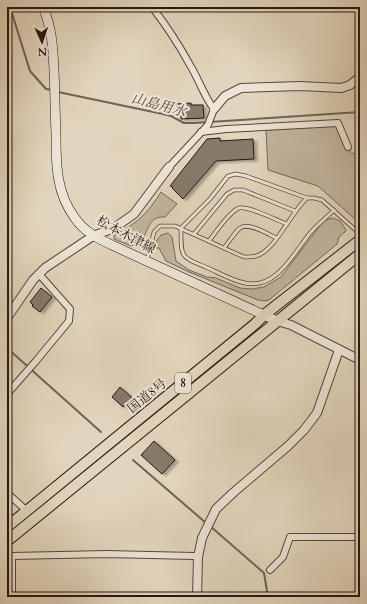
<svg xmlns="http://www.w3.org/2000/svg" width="367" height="604" viewBox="0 0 367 604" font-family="Cardo,'Noto Serif JP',serif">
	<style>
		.green { fill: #c2b5a0; stroke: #736659 }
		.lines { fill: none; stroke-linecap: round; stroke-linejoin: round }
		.stream { stroke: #6f6356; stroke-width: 2 }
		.building { fill: #877a6b; stroke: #241812; filter: url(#shadow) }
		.service-casing { stroke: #54473d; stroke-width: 4.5 }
		.minor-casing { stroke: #54473d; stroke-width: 8 }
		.tertiary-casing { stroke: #54473d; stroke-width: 10 }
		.secondary-casing { stroke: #241812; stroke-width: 10 }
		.trunk-casing { stroke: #241812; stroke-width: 12 }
		.service { stroke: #ece4d4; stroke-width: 3 }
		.minor { stroke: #ece4d4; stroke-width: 6 }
		.tertiary { stroke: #ece4d4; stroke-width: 8 }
		.secondary { stroke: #ece4d4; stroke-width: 9 }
		.trunk { stroke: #e2d5bd; stroke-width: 10 }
		.labels { text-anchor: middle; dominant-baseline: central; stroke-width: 4; stroke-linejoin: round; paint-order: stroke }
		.shield { fill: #ece4d4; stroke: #60554c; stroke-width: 1 }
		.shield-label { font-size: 12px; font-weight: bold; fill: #241812 }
		.street-label { font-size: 13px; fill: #241812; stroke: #ece4d4 }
		.water-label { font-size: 14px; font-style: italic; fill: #564a3f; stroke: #ece4d4 }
	</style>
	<defs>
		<filter id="shadow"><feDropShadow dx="3.5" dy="2" stdDeviation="1" flood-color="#0004"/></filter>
	</defs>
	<rect width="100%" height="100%" fill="#e2d5bd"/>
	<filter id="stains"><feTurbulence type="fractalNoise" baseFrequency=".005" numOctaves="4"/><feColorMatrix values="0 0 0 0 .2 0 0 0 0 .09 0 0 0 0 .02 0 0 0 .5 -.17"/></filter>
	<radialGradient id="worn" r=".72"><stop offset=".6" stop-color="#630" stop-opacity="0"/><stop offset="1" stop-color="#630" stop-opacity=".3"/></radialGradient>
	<g class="green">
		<path d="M 334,126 L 338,128 C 344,146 342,148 360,157 L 360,206 L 359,209 L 360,210 L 360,222 L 357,221 L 318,186 L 268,170 L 266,130 Z"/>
		<path d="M 161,192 L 177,204 L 165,217 C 149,216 148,230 142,241 L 131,246 L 114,239 L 114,235 C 138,223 147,214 161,192 Z"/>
		<polygon points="333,218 340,221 346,230 346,231 339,237 337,244 269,300 264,301 258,300 189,272 166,261 159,248 156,248 157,240 161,235 168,233 172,237 176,261 189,270 207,277 216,278 240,288 252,289 264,287 281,277 322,223 326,220"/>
	</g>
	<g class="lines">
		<g class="stream">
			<polyline points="10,7 30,71 46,89 52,90"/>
			<polyline points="58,92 163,114 171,116 184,123 194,123 360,112"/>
			<polyline points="7,348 101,432"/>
			<polyline points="133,460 206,523"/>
			<polyline points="210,526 264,573 268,597"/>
		</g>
	</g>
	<g class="building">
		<polygon points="191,103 191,105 203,105 204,118 181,119 181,114 177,114 176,104"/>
		<polygon points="220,138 220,141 253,139 254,159 216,161 183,199 172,188 173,187 170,186 207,139"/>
		<polygon points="41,288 52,297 40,312 32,306 33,305 30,302"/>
		<polygon points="120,387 139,404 131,412 125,405 123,407 112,397"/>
		<polygon points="154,441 175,460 162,474 141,455"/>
	</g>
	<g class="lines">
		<defs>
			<g id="service">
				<path d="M 307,198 L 246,176 L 236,174 L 228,176 L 210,199 L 181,228 C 181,259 180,256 208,268 C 219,273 233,281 245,283 C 277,290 294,252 311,232 C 318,224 326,218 334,210"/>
				<polyline points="194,234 227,194 234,190 243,190 295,211"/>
				<path d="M 209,241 C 215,233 230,211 239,208 C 249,206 276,220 287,224"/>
				<path d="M 224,248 C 229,242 234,233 240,228 C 249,222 268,234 276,238"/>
				<path d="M 147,260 L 154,232 L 160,226 L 175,226 L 244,257 C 248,257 252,257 256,256 C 275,251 291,212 307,198 L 314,198 L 322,200 L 360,234"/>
			</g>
			<g id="minor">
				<path d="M 152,7 C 166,25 179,45 190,65 C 199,80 204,96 214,109 L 208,125 L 169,167"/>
				<polyline points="201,132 226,129 338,123 348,147"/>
				<polyline points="7,394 36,361 69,321 70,309 39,274"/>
				<polyline points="7,493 27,511"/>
				<polyline points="270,570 283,557 290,537 360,537"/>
				<polyline points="12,597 12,556 107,554 194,556 198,557"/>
			</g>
			<g id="tertiary">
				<polyline points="214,109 225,96 241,88 300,86 341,88 350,85 360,77"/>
				<polyline points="7,318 33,280 45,268 93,236 114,228 134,214 169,167"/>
				<polyline points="277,321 291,325 360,360"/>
				<polyline points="197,597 198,557 202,538 216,509 234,492 288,446 304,430 317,413 339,350"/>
			</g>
			<path id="secondary" d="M 43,7 C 52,29 53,47 54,70 C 55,91 55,112 56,134 C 56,164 56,193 75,218 C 84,232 99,239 114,246 L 277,321"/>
			<g id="trunk">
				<polyline points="7,527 255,324 264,315 360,240"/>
				<path d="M 7,541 C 124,445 243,350 360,254"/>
			</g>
		</defs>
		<use href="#service" class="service-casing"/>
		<use href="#minor" class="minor-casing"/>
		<use href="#tertiary" class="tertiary-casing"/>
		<use href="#secondary" class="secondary-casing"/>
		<use href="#trunk" class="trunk-casing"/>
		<use href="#service" class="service"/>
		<use href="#minor" class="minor"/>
		<use href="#tertiary" class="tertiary"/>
		<use href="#secondary" class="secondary"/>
		<use href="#trunk" class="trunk"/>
	</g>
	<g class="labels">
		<rect class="shield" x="175" y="373" width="16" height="20" rx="3"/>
		<g class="shield-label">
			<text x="183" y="383">8</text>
		</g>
		<g class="street-label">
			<text transform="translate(126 235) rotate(28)">松本木津線</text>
			<text transform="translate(147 396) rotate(-39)">国道8号</text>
		</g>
		<g class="water-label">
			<text transform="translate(159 105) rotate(15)">山島用水</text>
		</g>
	</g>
	<rect width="367" height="604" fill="none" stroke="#e2d5bd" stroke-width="24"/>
	<rect x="8" y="8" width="351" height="588" fill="none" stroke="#241812" stroke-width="2"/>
	<rect x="12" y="12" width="343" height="580" fill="none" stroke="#241812"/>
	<g transform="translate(42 42) rotate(177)" stroke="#ece4d4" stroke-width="3" paint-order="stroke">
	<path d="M0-3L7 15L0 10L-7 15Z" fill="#241812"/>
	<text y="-6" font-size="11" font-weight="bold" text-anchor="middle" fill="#241812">N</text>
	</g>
	<rect width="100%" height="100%" filter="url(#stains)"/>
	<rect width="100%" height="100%" fill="url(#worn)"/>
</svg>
